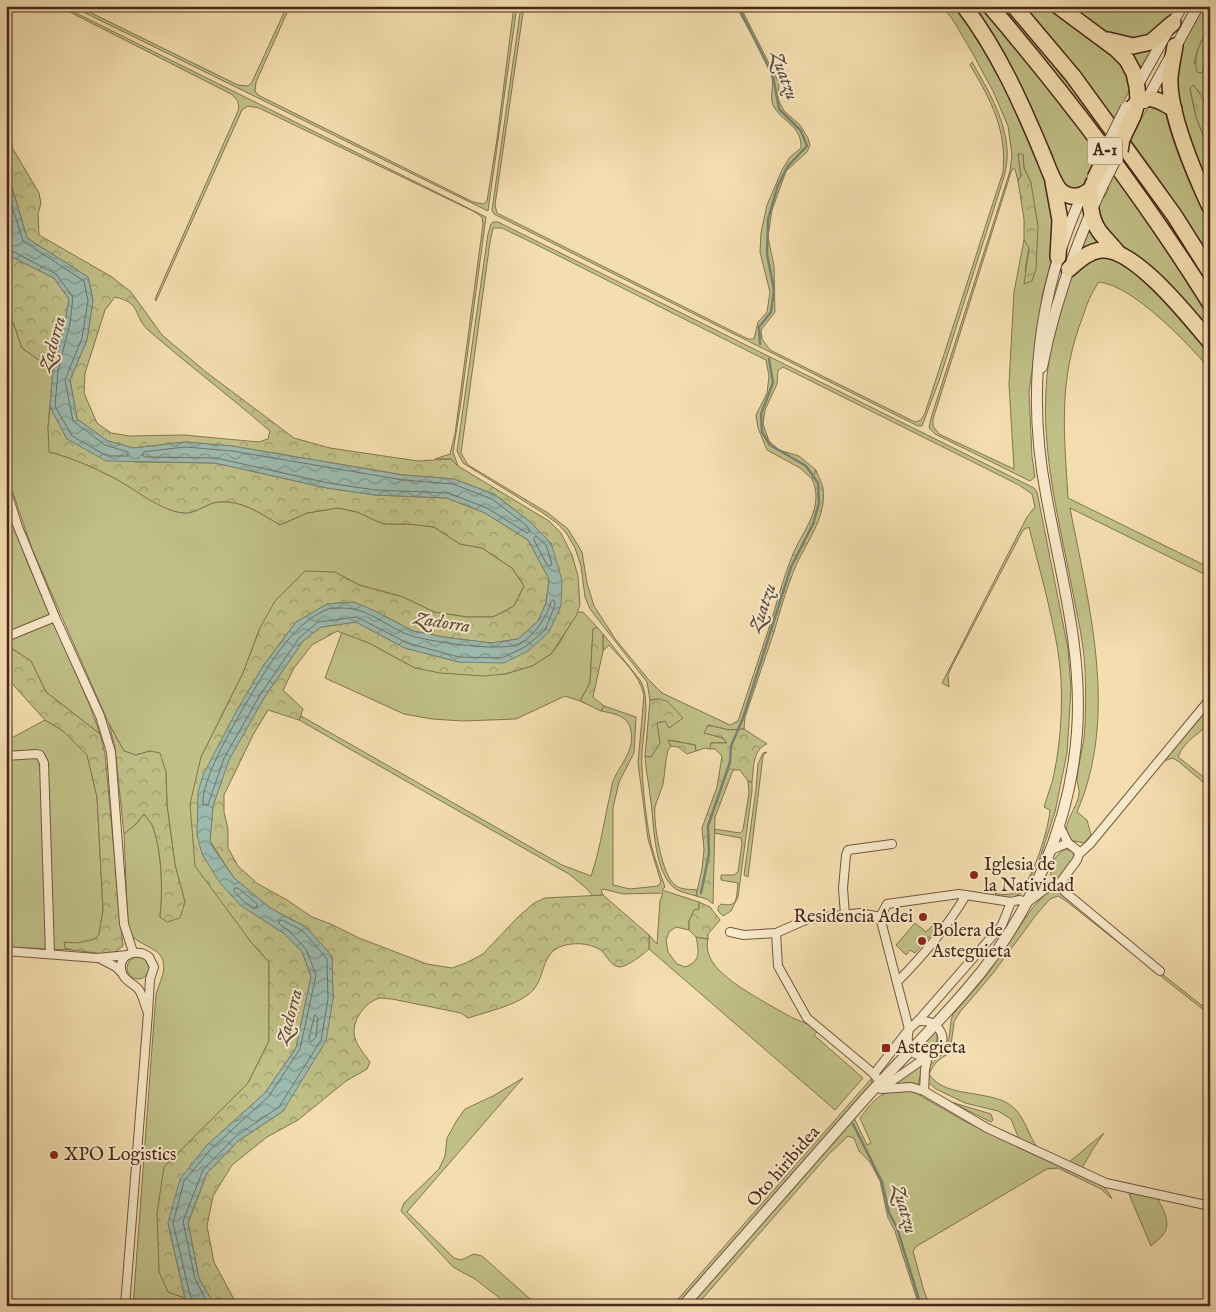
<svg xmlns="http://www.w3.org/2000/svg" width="1216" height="1312" viewBox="0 0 1216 1312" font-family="'IM FELL English',serif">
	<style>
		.green { fill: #c0c087; stroke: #847451; fill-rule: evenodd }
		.forest { fill: url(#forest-crowns); stroke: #847451; fill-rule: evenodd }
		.water { fill: url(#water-waves); stroke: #7b8074 }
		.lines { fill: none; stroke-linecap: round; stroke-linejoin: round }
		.shore { stroke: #727166; stroke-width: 1 }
		.stream { stroke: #7b8074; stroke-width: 2.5 }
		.minor-casing { stroke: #745540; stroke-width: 10 }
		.tertiary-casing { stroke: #745540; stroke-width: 12 }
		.motorway-casing { stroke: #49271b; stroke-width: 18 }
		.minor { stroke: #f8eacb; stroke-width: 8 }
		.tertiary { stroke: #f8eacb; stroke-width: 10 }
		.motorway { stroke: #f4deaf; stroke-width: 15 }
		.tertiary-bridge-casing { stroke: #745540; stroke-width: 12; stroke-linecap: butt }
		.motorway-bridge-casing { stroke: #49271b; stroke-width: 18; stroke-linecap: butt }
		.tertiary-bridge { stroke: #f8eacb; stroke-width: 10 }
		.motorway-bridge { stroke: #f4deaf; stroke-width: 15 }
		.poi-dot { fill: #8f2418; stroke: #f8eacb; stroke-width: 2 }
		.labels { text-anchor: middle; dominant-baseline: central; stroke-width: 4; stroke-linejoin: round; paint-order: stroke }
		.shield { fill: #f8eacb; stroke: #7e6250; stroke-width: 1 }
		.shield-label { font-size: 16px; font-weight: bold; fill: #49271b }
		.poi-label { font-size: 18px; fill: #49271b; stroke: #f8eacb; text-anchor: start }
		.street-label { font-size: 18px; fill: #49271b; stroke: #f8eacb }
		.water-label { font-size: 19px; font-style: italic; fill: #5e4c40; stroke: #f8eacb }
	</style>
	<defs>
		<pattern id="forest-crowns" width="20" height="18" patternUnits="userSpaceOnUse" patternTransform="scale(1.25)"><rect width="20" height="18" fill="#c0c087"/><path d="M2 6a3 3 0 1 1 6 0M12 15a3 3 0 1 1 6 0" fill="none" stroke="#9e9c6e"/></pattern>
		<pattern id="water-waves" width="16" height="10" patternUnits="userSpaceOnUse" patternTransform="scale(1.25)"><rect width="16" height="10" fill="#9cbbb0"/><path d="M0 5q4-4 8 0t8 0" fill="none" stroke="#81988e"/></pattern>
	</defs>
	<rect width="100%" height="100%" fill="#f4deaf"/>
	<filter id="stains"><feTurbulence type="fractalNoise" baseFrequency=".004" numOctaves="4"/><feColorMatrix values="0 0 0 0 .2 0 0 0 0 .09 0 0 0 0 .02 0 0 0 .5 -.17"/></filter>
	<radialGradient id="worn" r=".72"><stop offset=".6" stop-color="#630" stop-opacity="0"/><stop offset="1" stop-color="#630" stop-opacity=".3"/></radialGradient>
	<g class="green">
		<path d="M 58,6 L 62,6 L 486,217 L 460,409 L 453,452 L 458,466 L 451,459 L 435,459 L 450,454 L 455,434 L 483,224 L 482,217 L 475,212 L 259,108 L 248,106 L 242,110 L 156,301 L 155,299 L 238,111 C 240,103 237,99 231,94 Z"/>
		<polygon points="71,6 77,6 238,85 248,86 252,82 287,6 290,6 256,82 255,91 258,95 473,202 483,204 487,201 497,139 514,6 517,6 488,211"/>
		<path d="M 521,6 L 524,6 L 495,205 L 497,213 L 748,339 L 754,339 L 758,322 L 767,312 L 770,292 L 760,252 L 761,233 L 767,205 L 782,170 L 790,157 L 801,148 C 802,125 781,122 773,105 C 769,95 775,84 771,75 C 762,51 748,29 736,6 L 740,6 L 779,83 L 778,99 L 784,111 L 800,125 L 808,138 L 810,145 L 807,152 L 786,171 L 772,210 L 768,237 L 774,266 L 775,312 L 761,330 L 762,339 L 770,350 L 915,422 L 921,420 L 925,413 L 1003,172 C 1007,130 991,100 970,65 L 972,62 C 987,88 1005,118 1007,149 C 1008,158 1006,168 1004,177 L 940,378 L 922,426 L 918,426 L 494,214 L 492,210 Z"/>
		<path d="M 942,6 L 956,6 L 980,40 L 1034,141 L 1050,193 L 1055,227 L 1052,257 L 1042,296 L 1029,392 L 1032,457 L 1035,477 L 1030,481 L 935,434 L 929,428 L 931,418 L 1010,171 L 1012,155 L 1008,126 L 993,91 L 973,54 L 953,20 ZM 1018,154 L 1023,155 L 1024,168 L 1031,183 L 1032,281 L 1025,271 L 1029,247 L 1024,240 L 1014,292 L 1009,384 L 1014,469 L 939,434 L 933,426 L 933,419 L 1012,169 L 1015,169 L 1018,181 L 1021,176 Z"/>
		<path d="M 969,6 L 980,6 L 1058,98 L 1126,191 L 1179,270 L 1210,319 L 1210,336 L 1118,244 L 1096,215 L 1102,196 L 1105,197 L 1109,187 L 1090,170 L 1081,190 C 1072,192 1066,187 1059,181 Z"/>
		<polygon points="998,6 1005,6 1090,111 1178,234 1210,282 1210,293"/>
		<path d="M 1023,6 L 1049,6 L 1112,53 L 1126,69 L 1131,79 L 1130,89 L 1120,109 L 1138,124 L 1149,106 L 1153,104 L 1168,112 L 1210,215 L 1210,256 C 1155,168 1091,84 1023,6 Z"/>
		<polygon points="1064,6 1177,6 1164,27 1149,36 1133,41 1103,33"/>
		<polygon points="1203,6 1210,6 1210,25 1198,49 1194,63 1205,65 1210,47 1210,68 1206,80 1210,103 1210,127 1203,96 1193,85 1190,89 1196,117 1210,153 1210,193 1185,131 1175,81 1181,48"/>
		<polygon points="1154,46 1139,70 1126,51"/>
		<path d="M 493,222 L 498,222 L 1034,488 L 1037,492 L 1068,649 L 1071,689 L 1067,753 L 1055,812 L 1039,861 L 1023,892 L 1008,900 L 996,895 L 994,890 L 997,894 C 1006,895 1012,895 1019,890 C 1033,881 1049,827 1050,810 L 1044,807 C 1047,796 1052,785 1054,774 C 1062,736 1064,689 1058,651 C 1051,609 1039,568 1029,527 L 1023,530 L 952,666 L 948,675 L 949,687 L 942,683 L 1027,517 L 1035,507 L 1032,494 L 1019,485 L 783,367 L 778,370 L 777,384 L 765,410 L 763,424 L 769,441 L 779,450 L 799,456 L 816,470 L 812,479 L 800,468 L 767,450 L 758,428 L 756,415 L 767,393 L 769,376 L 766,360 L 533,243 L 502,228 L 493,228 L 490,242 L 461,453 L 468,465 L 548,513 L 568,529 L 582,552 L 587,583 L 594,606 L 616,640 L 648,679 L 662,693 L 730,725 L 738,721 L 769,628 L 774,632 L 745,717 L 744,729 L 729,730 L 708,725 L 705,733 L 723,738 L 727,743 L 711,743 L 710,749 L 705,748 L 696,751 L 695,745 L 669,740 L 671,746 L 668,750 C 665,761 665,773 663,784 C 661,792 657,799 655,807 C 653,822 662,876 675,885 C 681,890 689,889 697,890 L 696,896 C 687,893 677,892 671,885 C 654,866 654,826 651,802 C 649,786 646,771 645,756 L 651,756 L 656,723 L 665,721 L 658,699 L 650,700 L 647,682 L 590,609 L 585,597 L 581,566 L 575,548 L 567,534 L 558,524 L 540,511 L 463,463 L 457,451 L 488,234 L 491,224 Z"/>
		<polygon points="1091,226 1105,245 1081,252"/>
		<path d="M 1106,255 L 1126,263 L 1159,293 L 1210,352 L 1210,369 C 1187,343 1134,286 1099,282 C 1091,293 1087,304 1083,316 C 1058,380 1064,431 1068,498 L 1210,568 L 1210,577 L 1070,508 C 1089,607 1119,715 1077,812 L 1087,820 L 1091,835 L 1084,843 L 1069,840 C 1060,824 1077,810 1079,794 C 1080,789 1077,784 1077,779 C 1078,766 1082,752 1084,738 C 1086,716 1086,693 1085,670 C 1084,643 1077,615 1072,588 C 1054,495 1030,411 1059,316 C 1064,298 1068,270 1088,261 C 1093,258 1100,257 1106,255 Z"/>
		<path d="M 6,302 L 22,348 L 53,370 L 48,428 L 50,452 C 73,458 95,468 116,479 C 137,490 162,511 184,513 C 193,514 204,506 213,503 C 237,497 260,513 280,525 L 307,513 L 338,508 L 357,512 L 384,524 L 409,524 L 434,527 L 460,544 L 482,548 L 512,568 L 524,586 L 514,606 L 493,617 L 467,617 L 434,612 L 403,597 L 359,585 L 335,572 L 260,628 L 243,673 L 201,757 L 226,906 L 251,942 L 269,962 L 269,1041 L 248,1083 L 164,1167 L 168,1292 L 185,1298 L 191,1306 L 133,1306 L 156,994 C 158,987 161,981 163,974 C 169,945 140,950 128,931 L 124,834 L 136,824 L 144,814 C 147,818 151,822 153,827 C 162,851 163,891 160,917 L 185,902 L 175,865 L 167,805 L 166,772 L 150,751 L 136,755 L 124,751 L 109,724 L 32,549 L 6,472 Z"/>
		<polygon points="6,503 28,564 90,706 100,734 46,692 31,661 6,645"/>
		<polygon points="577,612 583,612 597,627 593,629 590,683 580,701 565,696 516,719 463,721 432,719 404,714 325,678 342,632 369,643 415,668 505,674 532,666 551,654 560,642"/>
		<path d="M 603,634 L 640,680 C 653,703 640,739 642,767 C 643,789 646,818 650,839 C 653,855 660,872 665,887 L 662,890 L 699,902 L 699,909 L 689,921 L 689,930 L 676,927 L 669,932 L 666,940 L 668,952 L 677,964 L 685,967 C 701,961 699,952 696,937 L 708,939 C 706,948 708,956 714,964 C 727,983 770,1005 791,1017 C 800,1022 809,1023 818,1031 L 814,1035 L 863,1078 L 835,1110 L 649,949 L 649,935 L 657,944 L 660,901 L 663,893 L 623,894 L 603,889 L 601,890 L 603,895 L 593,896 L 585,887 L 569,874 L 299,720 L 301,716 L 562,865 L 591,876 C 599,853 603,828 608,804 C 610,797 611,788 613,781 C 620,764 637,749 630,727 C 626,715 612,713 601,711 L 604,706 L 636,717 L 634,753 L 619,782 L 613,808 L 613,885 L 630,889 L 658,886 L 661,882 L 648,839 L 638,763 L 644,695 C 639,674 623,661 609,645 L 603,651 Z"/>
		<path d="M 1210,703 C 1210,708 1211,716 1210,720 C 1204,733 1185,738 1178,757 L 1210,782 L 1210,788 L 1178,761 L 1172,758 L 1162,762 Z"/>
		<polygon points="45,720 63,731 87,754 97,797 103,910 99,934 95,939 65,948 73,950 6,947 6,741"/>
		<polygon points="767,752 763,756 748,877 744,875 756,789 758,764 763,753"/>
		<path d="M 748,781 L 752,782 L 752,791 L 738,897 L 731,911 L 723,916 L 718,911 L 718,907 L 721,904 C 739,908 736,897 738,883 L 721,880 L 721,875 L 734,875 L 738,872 L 742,843 L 741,838 L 714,833 L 714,829 L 740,833 L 743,830 L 749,793 Z"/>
		<path d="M 1066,849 L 1073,852 L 1075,859 L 1060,877 L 1051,876 C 1049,866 1056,853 1066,849 Z"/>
		<path d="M 1051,888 L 1054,888 L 1210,1012 L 1210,1015 L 1066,901 L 1058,896 L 1050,899 L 1036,915 L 994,972 L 960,1012 L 954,1022 L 950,1053 C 940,1058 934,1063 929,1074 C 945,1100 993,1088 1014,1108 C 1026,1119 1028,1136 1038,1148 L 1019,1139 L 1011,1119 L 998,1111 L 965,1103 L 936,1089 L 928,1082 L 929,1067 C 934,1060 944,1054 947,1046 C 951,1036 949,1024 953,1014 L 987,975 L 1033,907 Z"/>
		<polygon points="915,923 926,932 933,925 937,928 915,953 910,950 906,955 896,945"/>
		<circle cx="138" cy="968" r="11"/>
		<path d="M 936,1031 C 940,1043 932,1051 919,1049 Z"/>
		<polygon points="923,1062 918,1086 909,1083 895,1084"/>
		<polygon points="523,1078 407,1212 454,1258 461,1260 474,1254 482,1256 538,1306 510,1306 475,1279 453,1267 401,1211 404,1203 439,1169 445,1156 447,1138 457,1120 465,1109 493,1096"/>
		<polygon points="871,1079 872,1083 867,1091 678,1306 672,1306"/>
		<path d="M 905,1089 L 916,1093 L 966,1122 L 1103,1186 L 1109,1193 L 1112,1199 L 1101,1189 L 1058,1168 L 1047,1169 L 917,1246 L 913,1251 L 924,1291 L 930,1306 L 919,1306 L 895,1231 L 888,1218 L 880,1181 L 870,1162 L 859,1151 L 854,1138 L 848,1136 L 829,1154 L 696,1306 L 689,1306 L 854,1118 L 867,1145 L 871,1143 L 860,1118 C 874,1099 881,1091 905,1089 Z"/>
		<polygon points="951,1102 991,1114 993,1120 991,1122"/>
		<polygon points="1104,1133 1093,1149 1082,1168 1068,1163"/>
		<path d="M 1136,1193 L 1157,1198 C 1163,1208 1172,1224 1163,1235 C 1160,1239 1154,1243 1151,1246 L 1129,1194 Z"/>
	</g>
	<g class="forest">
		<path d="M 1210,25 L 1210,47 L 1202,73 L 1197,72 C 1192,55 1202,40 1210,25 Z"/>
		<path d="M 1193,85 C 1210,103 1210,130 1210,153 L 1196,117 L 1190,88 Z"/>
		<path d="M 6,108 L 13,149 L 39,193 L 41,203 L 38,214 L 39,235 L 112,277 L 131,292 L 162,335 L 206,372 L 294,438 L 330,448 L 418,461 L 451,459 L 458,466 L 549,521 L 561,533 L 572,555 L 578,576 L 580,605 L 576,616 L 551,654 L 532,666 L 505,674 L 484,676 L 440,673 L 415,668 L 369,643 L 337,631 L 312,645 L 294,668 L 283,690 L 303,709 L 299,720 L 268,710 L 253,735 L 224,795 L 224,812 L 228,829 L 228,848 L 238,866 L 258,884 L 287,900 L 312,917 L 331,924 L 359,938 L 427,964 L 452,968 L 466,963 L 483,954 L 517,918 L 534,903 L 545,898 L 603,895 L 649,935 L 649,949 C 644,954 628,966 620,967 C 612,967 607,957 603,952 C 594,944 578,942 566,945 C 538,951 548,979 529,994 C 514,1006 486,1012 468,1018 L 461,1013 L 392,999 C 388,999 383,998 380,998 C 364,1002 350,1023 355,1038 C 357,1046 365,1055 370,1062 L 367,1069 L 346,1081 L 298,1120 L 267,1137 L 232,1165 L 213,1196 L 207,1226 L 214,1262 L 236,1303 L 241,1306 L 215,1306 L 199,1278 L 188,1223 L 207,1173 L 238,1141 L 283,1111 L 333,999 L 332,957 L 306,927 L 270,908 L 234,878 L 210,841 L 213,806 L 228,760 L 264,698 L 303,641 L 321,627 L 356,622 L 405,648 L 459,662 L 549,632 L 551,543 L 529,521 L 494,494 L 454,479 L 403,475 L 232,446 L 186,442 L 133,448 L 108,441 L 77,419 L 70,380 L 87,340 L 93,300 L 88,277 L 27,238 L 6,167 ZM 115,297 C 142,303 133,316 148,330 C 188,365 230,396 270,431 L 268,439 L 259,442 L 184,435 L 130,436 L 111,433 L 97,423 L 84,393 L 85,373 L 105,310 Z"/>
		<polygon points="1018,154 1023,154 1024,168 1031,183 1038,226 1036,269 1032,281 1024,284 1029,248 1024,240 1024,219 1018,181 1021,176"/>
		<polygon points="6,254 54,278 69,299 65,322 53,370 22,348 6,302"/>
		<path d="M 50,407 L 67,439 L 135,462 L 215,463 L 327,488 L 375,495 L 447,498 L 485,513 L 528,540 L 549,579 L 546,603 L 538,621 L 518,639 L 491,643 L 443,637 L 413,631 L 377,612 L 354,602 L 327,604 L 296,622 L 263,666 L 197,835 L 240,905 L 285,934 L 302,952 L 311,976 L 296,1048 L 265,1093 L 206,1146 L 168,1223 L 185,1298 L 168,1292 L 159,1272 L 157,1213 L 164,1167 L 248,1083 L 269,1041 L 269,962 L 251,942 L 195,866 L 190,804 L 201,757 L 243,673 L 260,628 L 275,601 L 305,571 L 335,572 L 359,585 L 403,597 L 434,612 L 467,617 L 493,617 L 514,606 L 524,586 L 512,568 L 482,548 L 460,544 L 434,527 L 409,524 L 383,524 L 357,512 L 338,508 L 307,513 L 280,525 C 260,513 237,497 213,503 C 204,506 193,514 184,513 C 160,511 137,490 116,479 C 95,468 73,458 49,452 L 48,428 Z"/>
		<path d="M 816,470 C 818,476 822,482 823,488 C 827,519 805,543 794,570 C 786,590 780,611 774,632 L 769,628 C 777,603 783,578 793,554 C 803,530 825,507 812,479 Z"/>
		<polygon points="597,627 603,634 603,651 593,697 604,706 601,711 580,701 590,683 593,629"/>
		<polygon points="6,645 31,661 46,692 100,734 105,754 122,937 123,946 111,955 73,950 65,948 64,942 77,943 95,939 99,934 103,910 97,797 87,755 63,731 45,720 6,677"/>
		<polygon points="658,699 667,701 683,718 669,728 665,721 657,723 660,743 651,757 645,756 650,700"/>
		<path d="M 109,724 L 124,751 L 136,755 L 150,751 L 160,753 L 166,772 L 167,805 L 175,865 L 185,902 L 180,918 L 167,922 L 160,917 C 163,891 162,852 153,827 C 151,822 147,818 144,814 L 136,824 L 124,834 L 115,748 Z"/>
		<path d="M 708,725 L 729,730 L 744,729 L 767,744 C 752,750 754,768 752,782 L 748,781 L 740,770 L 733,770 L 715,817 L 713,904 L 707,899 L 696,896 L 702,869 L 704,850 L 702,828 L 717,787 L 722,756 L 715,749 L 710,749 L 711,743 L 727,743 L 723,738 L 704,733 Z"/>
		<polygon points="668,740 695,745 696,751 687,754 678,747 671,746"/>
		<polygon points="699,902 710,907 720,920 708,934 708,939 696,937 689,930 689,921 694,910 699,909"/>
	</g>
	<polygon class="water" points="6,167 27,238 88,277 93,300 87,340 70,380 77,419 108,441 133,448 186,442 232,446 403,475 454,479 494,494 529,521 551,543 562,580 561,606 549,632 528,651 504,663 459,662 405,648 356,622 321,627 303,641 264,698 229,760 213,806 210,841 214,849 234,878 270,908 306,927 332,956 333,999 326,1041 283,1111 238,1141 207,1173 188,1223 199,1278 215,1306 191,1306 185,1298 168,1223 180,1179 206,1146 265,1093 296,1048 311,976 302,952 285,934 240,905 220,883 202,854 197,835 198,792 203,775 237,710 263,666 296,622 327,604 354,602 377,612 413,631 443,637 491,643 518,639 538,621 546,603 549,579 528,540 485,513 447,498 375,495 327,488 215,463 106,461 67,439 50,407 53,370 65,322 69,299 54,278 6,254"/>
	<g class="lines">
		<g class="shore">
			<polyline points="6,188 23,241 84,281 88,301 82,338 65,380 73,421 105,445 128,452 128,456 107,456 72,436 55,406 58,371 70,323 73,297 56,274 10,250 6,250"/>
			<polygon points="186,447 232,451 403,480 453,484 492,499 526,525 530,531 527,533 487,508 448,493 375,490 328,483 216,458 145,457 142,455 144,452"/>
			<polygon points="536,536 546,545 552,564 551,566 547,565 534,540"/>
			<path d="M 553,600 L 555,602 L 555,605 L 545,630 L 525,647 L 502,658 L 459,657 L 407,643 L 357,617 L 318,622 L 299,638 L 260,695 L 224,758 L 208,805 L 203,805 C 201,780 232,728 245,705 C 265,672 290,624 328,609 C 331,608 335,608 339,608 C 370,607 385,627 412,636 C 433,642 503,653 521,643 C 534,636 548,615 551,602 Z"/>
			<polygon points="235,888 238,888 257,904 257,907 254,908 243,901 234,891"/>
			<polygon points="315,1015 318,1018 316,1037 311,1042 309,1039"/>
			<polyline points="195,1306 190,1295 173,1223 184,1181 210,1150 269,1096 300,1049 316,975 306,949 289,931 279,924 279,921 282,920 303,931 327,959 328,999 321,1040 279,1107 235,1137 203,1170 183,1221 195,1279 209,1306"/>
		</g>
		<g class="stream">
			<polyline points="738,6 773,76 779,109 801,131 807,146 788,166 778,185 768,219 767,254 774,290 771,312 759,327 760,344"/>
			<polyline points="701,893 709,854 708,826 730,762 731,746 743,718 791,567 813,524 819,503 818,483 806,466 770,445 762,432 761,414 773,383 769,359"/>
			<polyline points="853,1124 882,1182 889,1213 897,1228 921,1306"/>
		</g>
		<defs>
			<g id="minor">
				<polyline points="6,489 18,527 55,617 100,716 111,752 124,924 133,952"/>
				<polyline points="6,637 55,617"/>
				<polyline points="6,756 36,754 40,755 44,763 50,954"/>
				<polyline points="1051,850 1068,843"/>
				<polyline points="1079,854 1090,844 1210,699"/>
				<polyline points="1060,883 1065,892 1160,971"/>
				<polyline points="845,915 843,888 846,855 848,850 892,844"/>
				<polyline points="730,932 744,935 776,933 808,919 860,913 880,917"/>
				<polyline points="776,933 778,966 807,1018 874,1074 876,1077"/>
				<polyline points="6,951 97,958 128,955"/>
				<polyline points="99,958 116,967 121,972"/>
				<path d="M 897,982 C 923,956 947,927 966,895"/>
				<path d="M 918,1021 C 926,1021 934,1021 939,1029 C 957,1055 899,1073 909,1029 L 880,917 L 887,904 L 959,894 L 1011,902 L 1019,900 L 1028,902 L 1048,887 L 1060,883 L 1077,860 L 1079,854 L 1077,850 L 1068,843 L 1059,825"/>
				<polyline points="874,1074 909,1029 918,1021 1002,925 1011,902"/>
				<polyline points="882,1088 928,1056"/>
				<polyline points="881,1089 911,1087 924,1091 987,1128 1106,1183 1210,1206"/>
				<polyline points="924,1091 925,1070 928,1056"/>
				<path d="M 125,1306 L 148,1013 L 150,979 L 154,967 L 149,957 C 136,947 116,955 122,973 C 125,982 134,983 139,990 C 143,996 145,1006 148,1013"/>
			</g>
			<g id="tertiary">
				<polyline points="1136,88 1182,6"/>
				<polyline points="1145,103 1198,6"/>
				<path d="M 1042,367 C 1054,305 1076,244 1102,187"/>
				<path d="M 683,1306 C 743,1238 803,1169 863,1101 C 897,1063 934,1028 967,989 C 1029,918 1070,827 1077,732 C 1083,650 1060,573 1046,494 C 1026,389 1039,288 1084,191"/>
			</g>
			<g id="motorway">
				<path d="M 964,6 C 998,51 1021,102 1043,155 C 1047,164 1054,186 1062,192 C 1076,202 1088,193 1098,183"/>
				<path d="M 990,6 C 1070,100 1145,199 1210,303"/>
				<polyline points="1014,6 1073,76 1174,215 1210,272"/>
				<polyline points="1058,6 1116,49 1127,60 1134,73 1137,87 1138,100 1133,116"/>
				<polyline points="1108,40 1133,46 1151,42 1173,23"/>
				<path d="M 1175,46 C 1173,57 1171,67 1170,77 C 1168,112 1195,175 1210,207"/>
				<path d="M 1132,108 C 1146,91 1158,100 1174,109"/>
				<polyline points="1053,182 1060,220 1058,257"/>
				<path d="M 1093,184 C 1088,198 1090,218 1099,231 C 1105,239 1112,245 1118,253"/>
				<path d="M 1069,269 C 1079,260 1089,251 1102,250 C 1135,248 1190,318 1210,342"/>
			</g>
		</defs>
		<use href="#minor" class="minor-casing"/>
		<use href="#tertiary" class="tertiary-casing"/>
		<use href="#motorway" class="motorway-casing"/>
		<use href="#minor" class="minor"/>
		<use href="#tertiary" class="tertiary"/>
		<use href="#motorway" class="motorway"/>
		<defs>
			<g id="tertiary-bridge">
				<polyline points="1105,149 1126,107"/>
				<polyline points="1102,187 1123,145"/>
			</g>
			<g id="motorway-bridge">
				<polyline points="1120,151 1122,139 1133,116"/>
				<polyline points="1095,178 1108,152 1108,143"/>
			</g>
		</defs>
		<use href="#tertiary-bridge" class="tertiary-bridge-casing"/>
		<use href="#motorway-bridge" class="motorway-bridge-casing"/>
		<use href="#tertiary-bridge" class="tertiary-bridge"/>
		<use href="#motorway-bridge" class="motorway-bridge"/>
	</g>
	<g class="poi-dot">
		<circle cx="974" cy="875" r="5"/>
		<circle cx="923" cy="917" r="5"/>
		<circle cx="922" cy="941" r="5"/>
		<rect x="881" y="1043" width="10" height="10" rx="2.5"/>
		<circle cx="54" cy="1155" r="5"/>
	</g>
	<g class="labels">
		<rect class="shield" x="1087.5" y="137.5" width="35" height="27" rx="4"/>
		<g class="shield-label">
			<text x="1105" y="151">A-1</text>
		</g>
		<g class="poi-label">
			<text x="984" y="865">Iglesia de<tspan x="984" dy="21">la Natividad</tspan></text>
			<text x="913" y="917" text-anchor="end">Residencia Adei</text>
			<text x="932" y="931">Bolera de<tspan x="932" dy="21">Asteguieta</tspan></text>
			<text x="896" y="1048">Astegieta</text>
			<text x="64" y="1155">XPO Logistics</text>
		</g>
		<g class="street-label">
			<text transform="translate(784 1167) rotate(-49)">Oto hiribidea</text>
		</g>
		<g class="water-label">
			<text transform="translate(784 76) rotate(70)">Zuatzu</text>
			<text transform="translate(53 344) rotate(-74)">Zadorra</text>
			<text transform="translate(763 608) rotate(-71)">Zuatzu</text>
			<text transform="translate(442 623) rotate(9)">Zadorra</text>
			<text transform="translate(290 1017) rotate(-75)">Zadorra</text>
			<text transform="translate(904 1209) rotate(74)">Zuatzu</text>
		</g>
	</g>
	<rect width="1216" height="1312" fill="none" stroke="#f4deaf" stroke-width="25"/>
	<rect x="8" y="8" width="1201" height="1297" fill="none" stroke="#49271b" stroke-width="2.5"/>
	<rect x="12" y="12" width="1191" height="1287" fill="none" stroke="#49271b"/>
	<rect width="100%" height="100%" filter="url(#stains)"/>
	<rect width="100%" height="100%" fill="url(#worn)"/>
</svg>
